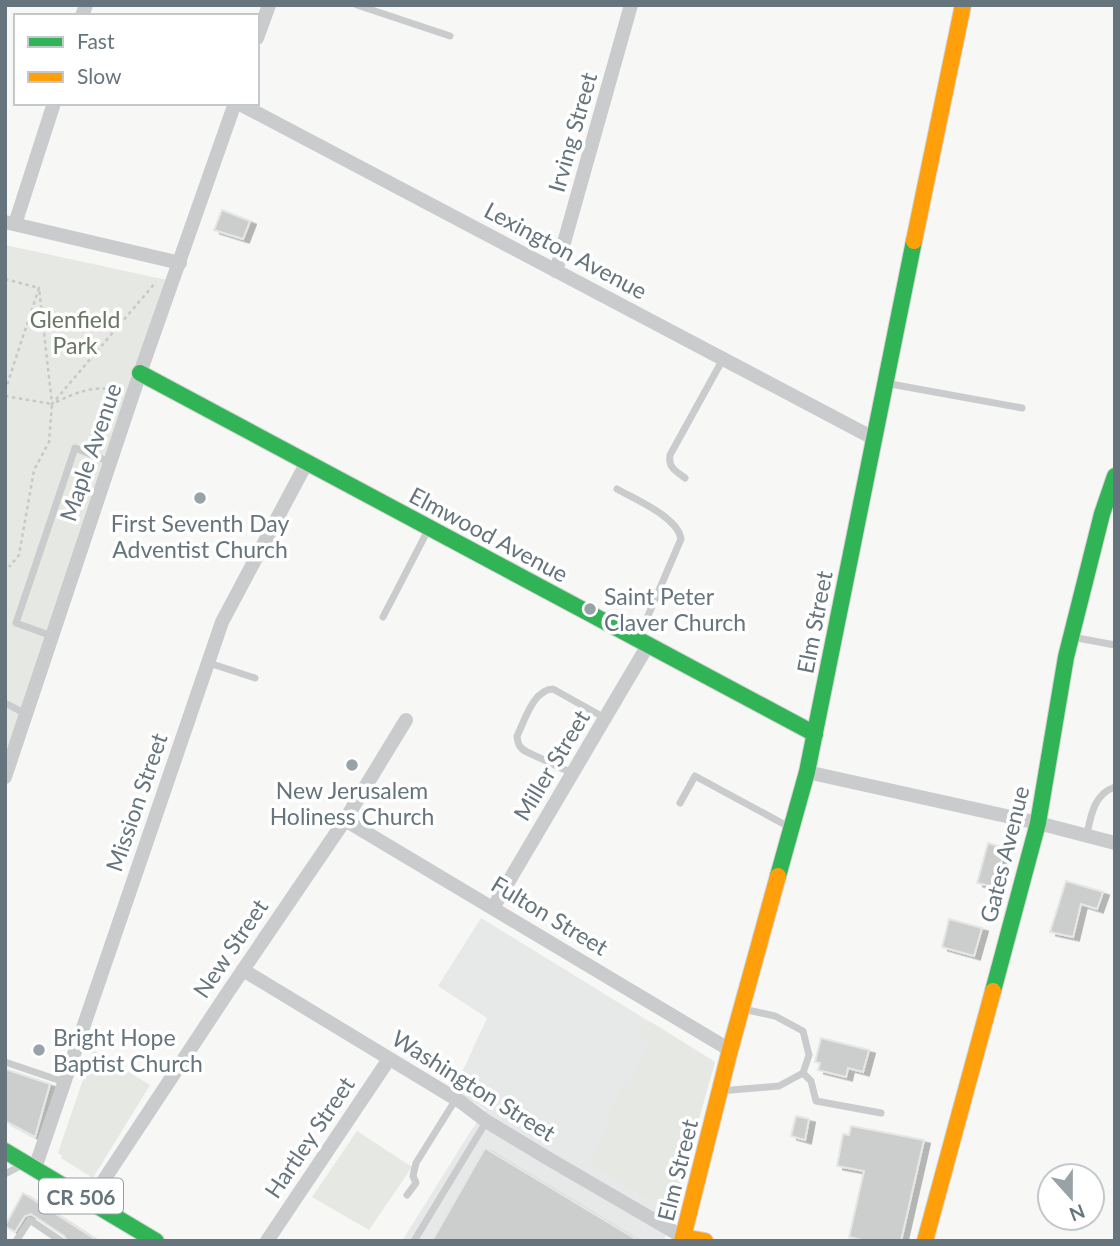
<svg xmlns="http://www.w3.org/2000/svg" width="1120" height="1246" viewBox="0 0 1120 1246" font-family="Lato,sans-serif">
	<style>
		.built { fill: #e7e8e8 }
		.green { fill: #e6e8e4 }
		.building { fill: #cccece; stroke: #e6e6e6; stroke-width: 2; filter: url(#shadow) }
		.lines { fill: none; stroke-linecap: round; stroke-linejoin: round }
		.fast-casing { stroke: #d3d4d4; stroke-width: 18 }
		.slow-casing { stroke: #d3d4d4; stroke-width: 18 }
		.path { stroke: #c7c8c9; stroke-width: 2.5; stroke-dasharray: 3.5 3.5; stroke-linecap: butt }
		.lane { stroke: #c9cbcc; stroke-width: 7 }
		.street { stroke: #c9cbcc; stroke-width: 14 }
		.fast { stroke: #30b455; stroke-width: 16 }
		.slow { stroke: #ff9f0a; stroke-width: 16 }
		.poi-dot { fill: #99a2a7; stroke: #fff; stroke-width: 2.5 }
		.labels { text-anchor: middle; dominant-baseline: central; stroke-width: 7; stroke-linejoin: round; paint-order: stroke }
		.shield { fill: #fff; stroke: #949ea4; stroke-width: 2 }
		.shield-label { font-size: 21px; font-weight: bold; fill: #66757d }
		.street-label { font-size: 23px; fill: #66757d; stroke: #fff }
		.park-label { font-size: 23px; fill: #697664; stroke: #fff }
		.poi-label { font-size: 23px; fill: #66757d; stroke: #fff }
	</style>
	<defs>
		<filter id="shadow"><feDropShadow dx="6" dy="3.5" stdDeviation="0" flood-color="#0004"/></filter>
	</defs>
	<rect width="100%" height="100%" fill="#f7f7f6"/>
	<polygon class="built" points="481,918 715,1062 664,1241 402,1241 470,1132 486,1110 454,1090 487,1018 438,986"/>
	<g class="green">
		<polygon points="5,245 167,280 10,747 5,746"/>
		<polygon points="651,1022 715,1062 673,1210 666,1210 590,1163 611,1123 606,1118 650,1045 637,1035 639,1030"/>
		<polygon points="93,1050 150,1085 93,1178 61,1158 62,1156 58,1153"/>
		<polygon points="357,1131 412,1167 369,1230 312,1197"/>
	</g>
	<g class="building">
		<polygon points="222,210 250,221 243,239 214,230"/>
		<polygon points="988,843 1005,848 995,887 977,883"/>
		<polygon points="1066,881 1103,892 1097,909 1081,904 1073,937 1050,932"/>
		<polygon points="949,919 982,928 974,956 942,947"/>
		<polygon points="821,1038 869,1050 863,1072 848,1068 846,1077 818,1070 820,1063 815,1062"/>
		<polygon points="5,1069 50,1084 35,1137 5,1121"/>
		<polygon points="796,1116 809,1119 805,1140 791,1136"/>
		<polygon points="851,1126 924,1140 901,1241 866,1241 849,1237 864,1171 837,1166 843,1134 849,1135"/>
		<polygon points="485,1148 639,1241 432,1241"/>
		<polygon points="23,1193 98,1241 67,1241 64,1236 31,1214 25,1216 15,1232 5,1226"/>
	</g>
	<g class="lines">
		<defs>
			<g id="fast">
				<polyline points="140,373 815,734"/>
				<polyline points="778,876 807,772 914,241"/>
				<polyline points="993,991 1038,823 1066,657 1102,514 1115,476"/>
				<polyline points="5,1151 156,1241"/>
			</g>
			<g id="slow">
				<polyline points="914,241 963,5"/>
				<polyline points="683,1237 705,1241"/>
				<polyline points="682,1241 730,1050 778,876"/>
				<polyline points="925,1241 993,991"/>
			</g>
		</defs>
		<use href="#fast" class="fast-casing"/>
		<use href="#slow" class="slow-casing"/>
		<g class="path">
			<polyline points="5,279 39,288"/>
			<polyline points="5,391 39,288 52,404"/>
			<path d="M 120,391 C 94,384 75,393 52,404 L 156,282"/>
			<polyline points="5,396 52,404 49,442 34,470 19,555 9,567"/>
		</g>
		<g class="lane">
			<polyline points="357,5 450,36"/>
			<polyline points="885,383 1022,408"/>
			<path d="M 685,478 C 676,471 668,468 670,455 L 723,359"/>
			<path d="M 617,489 C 636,500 678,517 681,539 L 638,639"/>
			<polyline points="383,617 429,528"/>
			<polyline points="52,636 16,623 75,448 110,462"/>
			<polyline points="1072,637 1115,645"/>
			<polyline points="209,663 255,678"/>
			<polyline points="5,703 26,714"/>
			<path d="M 572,773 L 527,752 C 519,748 518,744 517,736 C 525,720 533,690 553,689 L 605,718"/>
			<polyline points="680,803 695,776 791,828"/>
			<path d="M 1087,834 C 1091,815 1094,794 1115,787"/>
			<polyline points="5,1062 64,1082"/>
			<polyline points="803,1073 811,1081 816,1101 881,1113"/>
			<polyline points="720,1091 779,1086 803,1073 809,1055 803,1031 775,1016 743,1009"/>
			<polyline points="5,1174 22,1165"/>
			<polyline points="407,1195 416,1183 413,1176 416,1163 456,1099"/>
			<polyline points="16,1241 30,1220 61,1241"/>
			<polyline points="414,1241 486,1122"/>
		</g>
		<g class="street">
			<polyline points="82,16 86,5"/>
			<polyline points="257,38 269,5"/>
			<polyline points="238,103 873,438"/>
			<polyline points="5,222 180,263"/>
			<polyline points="15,224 54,103"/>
			<polyline points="556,271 631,5"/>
			<polyline points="807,772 1038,823 1115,843"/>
			<polyline points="5,777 140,373 235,103"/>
			<polyline points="345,820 730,1050"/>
			<polyline points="493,908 648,645"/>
			<polyline points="243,970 461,1102 486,1121 549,1159 683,1237"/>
			<polyline points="35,1168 222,622 307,462"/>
			<polyline points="90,1201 228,992 345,820 406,720"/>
			<polyline points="267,1241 389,1059"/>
		</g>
		<use href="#fast" class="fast"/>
		<use href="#slow" class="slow"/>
	</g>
	<g class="poi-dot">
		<circle cx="200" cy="498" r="7"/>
		<circle cx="590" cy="609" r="7"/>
		<circle cx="352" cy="765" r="7"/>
		<circle cx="39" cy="1050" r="7"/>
	</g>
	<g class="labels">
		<rect class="shield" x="39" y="1178.5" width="84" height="35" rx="5"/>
		<g class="shield-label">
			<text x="81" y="1196">CR 506</text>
		</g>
		<g class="street-label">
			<text transform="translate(572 132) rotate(-74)">Irving Street</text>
			<text transform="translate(566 250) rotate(28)">Lexington Avenue</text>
			<text transform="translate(90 452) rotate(-71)">Maple Avenue</text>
			<text transform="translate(489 534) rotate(28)">Elmwood Avenue</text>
			<text transform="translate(814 622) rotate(-79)">Elm Street</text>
			<text transform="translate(551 765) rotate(-59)">Miller Street</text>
			<text transform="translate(136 802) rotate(-71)">Mission Street</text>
			<text transform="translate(1004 854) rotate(-76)">Gates Avenue</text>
			<text transform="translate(550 915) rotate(31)">Fulton Street</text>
			<text transform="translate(230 948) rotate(-56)">New Street</text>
			<text transform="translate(474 1085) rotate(32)">Washington Street</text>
			<text transform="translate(309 1137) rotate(-56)">Hartley Street</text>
			<text transform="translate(677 1170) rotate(-76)">Elm Street</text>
		</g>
		<g class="park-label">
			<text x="75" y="319">Glenfield<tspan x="75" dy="26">Park</tspan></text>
		</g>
		<g class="poi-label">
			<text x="200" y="523">First Seventh Day<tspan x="200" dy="26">Adventist Church</tspan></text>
			<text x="604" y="596" text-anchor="start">Saint Peter<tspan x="604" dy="26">Claver Church</tspan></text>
			<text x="352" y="790">New Jerusalem<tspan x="352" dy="26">Holiness Church</tspan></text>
			<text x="53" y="1037" text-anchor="start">Bright Hope<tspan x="53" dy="26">Baptist Church</tspan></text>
		</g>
	</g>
	<rect width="1120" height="1246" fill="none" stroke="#66757d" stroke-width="14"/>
	<rect x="14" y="14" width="245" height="91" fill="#ffffff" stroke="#c2c8cb" stroke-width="2"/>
	<rect x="28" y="37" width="35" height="10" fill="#30b455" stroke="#c2c8cb" stroke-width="2"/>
	<text x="77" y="49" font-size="21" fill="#66757d">Fast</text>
	<rect x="28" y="72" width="35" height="10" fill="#ff9f0a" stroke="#c2c8cb" stroke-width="2"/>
	<text x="77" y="84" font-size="21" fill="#66757d">Slow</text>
	<g transform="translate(1071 1197) rotate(159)"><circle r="33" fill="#ffffff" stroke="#c2c8cb" stroke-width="2"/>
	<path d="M0-5L12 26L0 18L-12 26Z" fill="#99a2a7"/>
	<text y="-10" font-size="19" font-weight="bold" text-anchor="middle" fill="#66757d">N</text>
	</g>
</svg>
